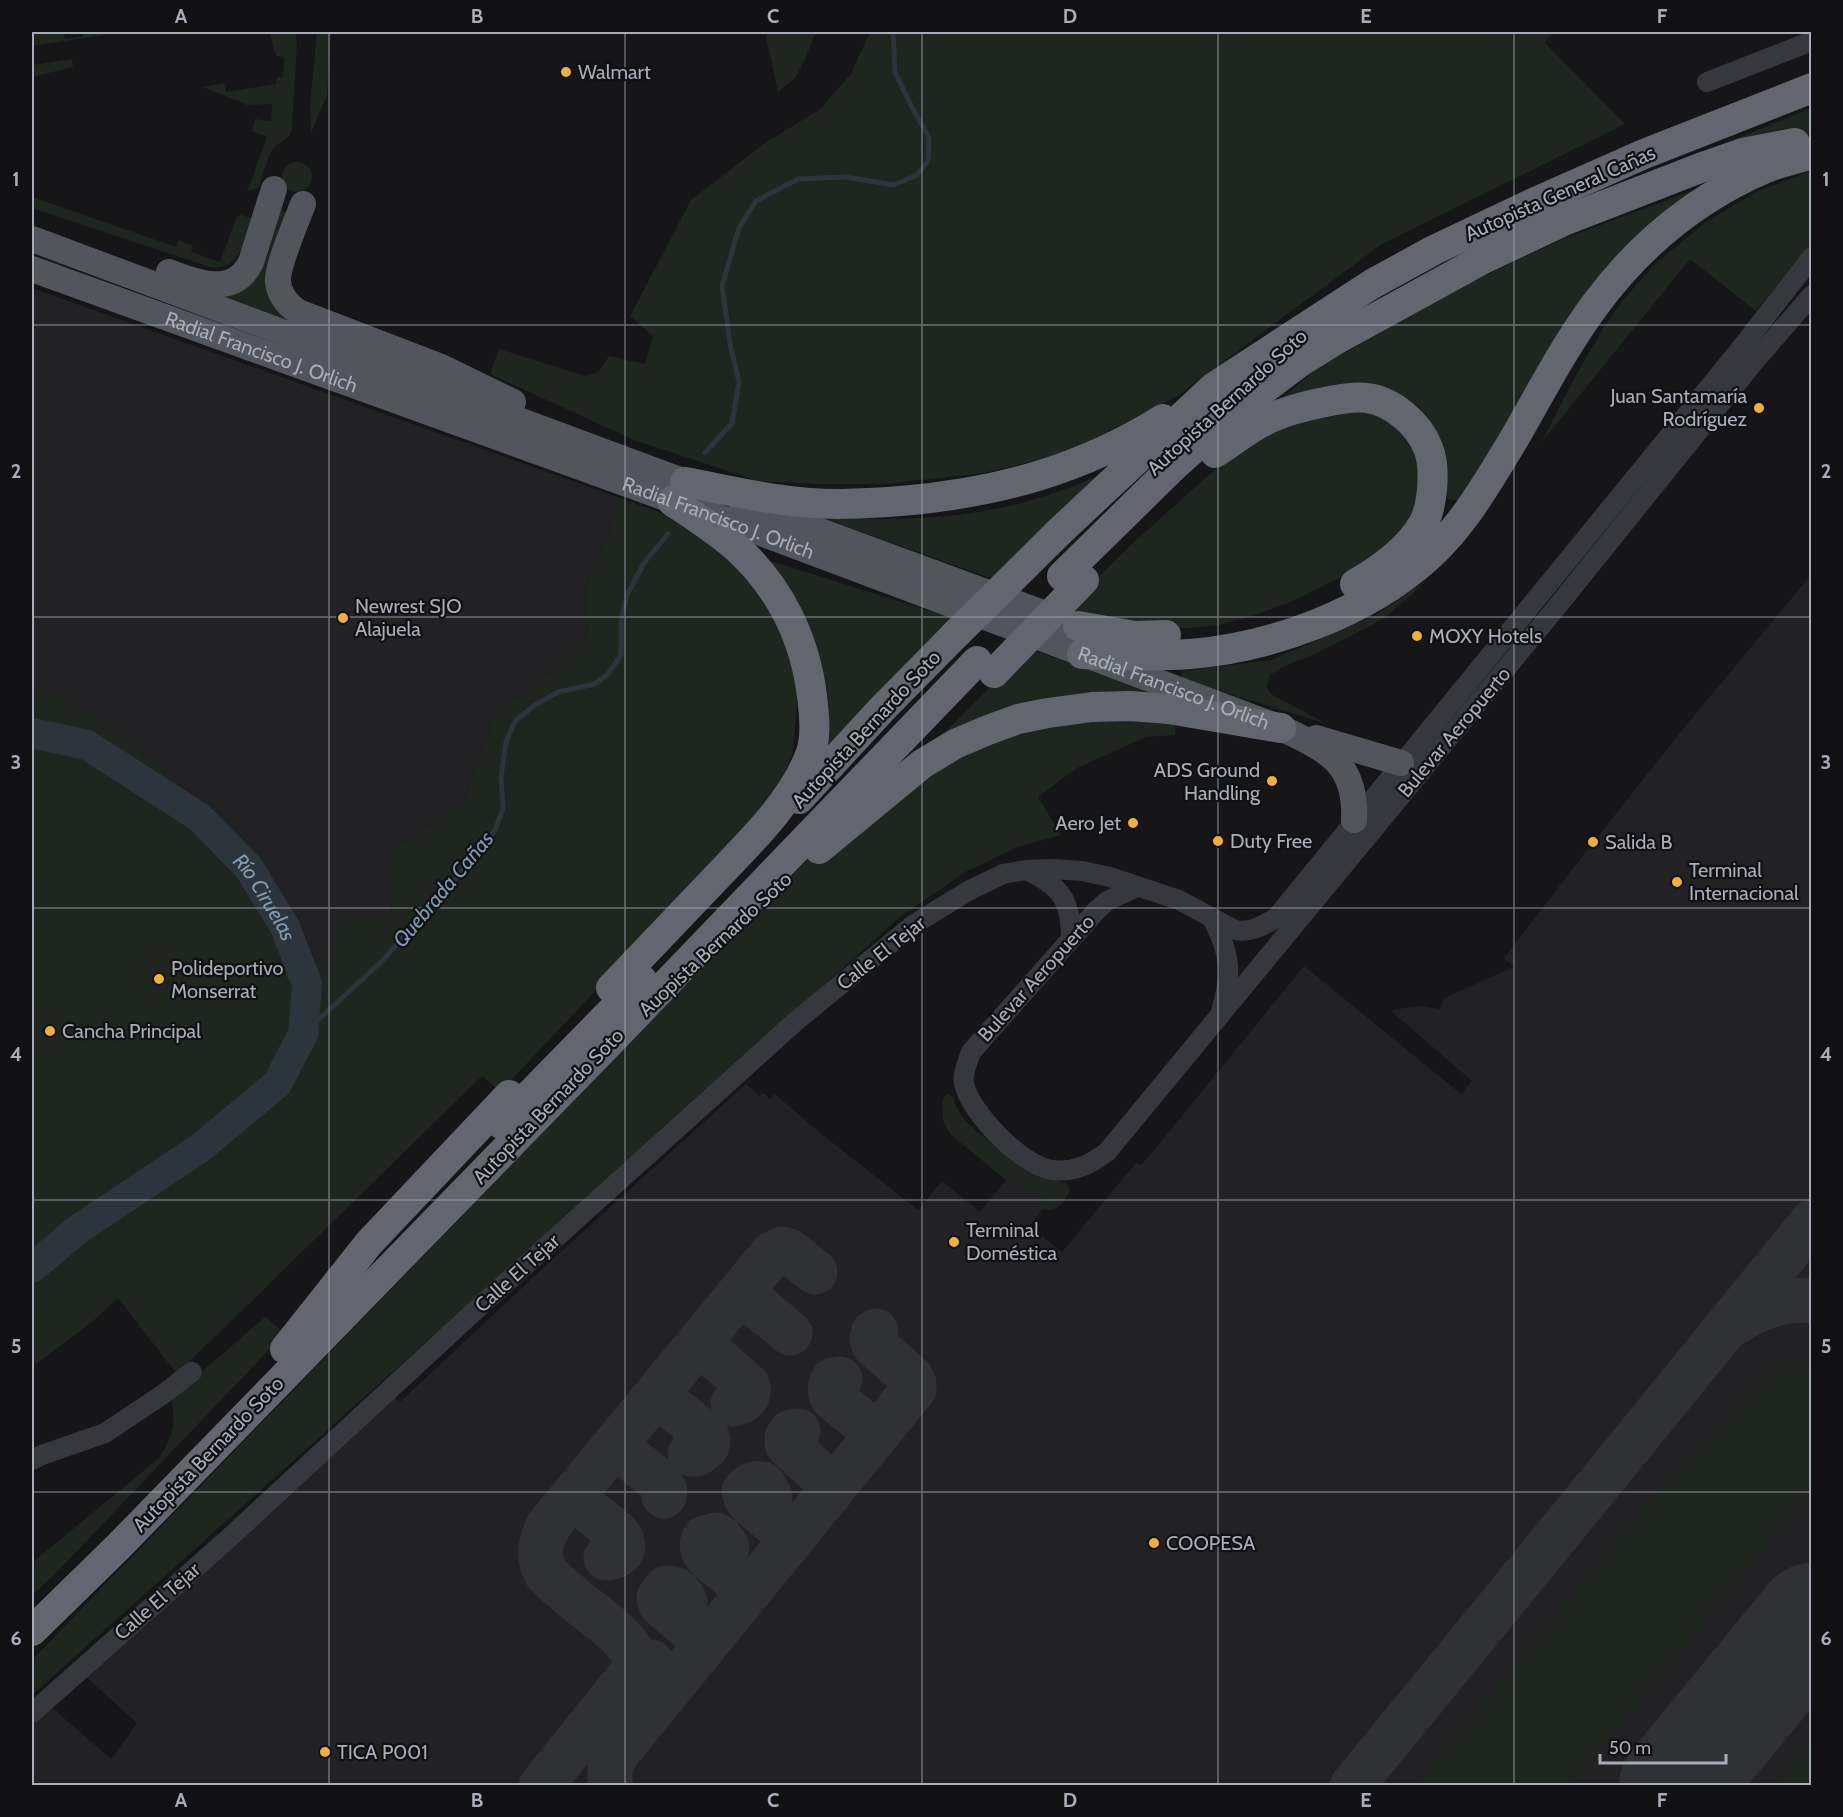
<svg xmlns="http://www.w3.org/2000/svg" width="1843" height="1817" viewBox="0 0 1843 1817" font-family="Cabin,sans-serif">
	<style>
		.built { fill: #222225 }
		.green { fill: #1e261f }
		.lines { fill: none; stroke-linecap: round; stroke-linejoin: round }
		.stream { stroke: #2c353c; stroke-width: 5 }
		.river { stroke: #2c353c; stroke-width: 30 }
		.taxiway { stroke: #303135; stroke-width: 45 }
		.runway { stroke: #303135; stroke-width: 112 }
		.minor { stroke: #37383d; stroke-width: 20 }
		.major { stroke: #53555c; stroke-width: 26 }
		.highway { stroke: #63666e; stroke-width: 30 }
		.highway-bridge { stroke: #63666e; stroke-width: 30 }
		.grid { fill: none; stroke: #a8adb8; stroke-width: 1.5; stroke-opacity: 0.55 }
		.poi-dot { fill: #f2b134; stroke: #111113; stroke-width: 2 }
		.labels { text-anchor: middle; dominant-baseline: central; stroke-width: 4.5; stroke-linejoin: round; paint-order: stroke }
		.poi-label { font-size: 20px; fill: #a8adb8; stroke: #111113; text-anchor: start }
		.street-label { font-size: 20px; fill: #a8adb8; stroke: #111113 }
		.water-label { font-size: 21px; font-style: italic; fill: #7f9bb3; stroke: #111113 }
		.neatline { fill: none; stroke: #a8adb8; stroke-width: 2 }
		.grid-label { font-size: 20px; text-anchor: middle; font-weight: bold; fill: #a8adb8 }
	</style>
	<rect width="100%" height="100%" fill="#161618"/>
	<g class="built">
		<polygon points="32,288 620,498 605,543 586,587 588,637 555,670 496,711 464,801 389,853 392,918 324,973 245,841 32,701"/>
		<polygon points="1811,575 1811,1785 32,1786 32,1720 49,1705 111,1759 137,1723 85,1676 393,1396 400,1402 540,1271 746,1084 760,1096 763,1093 770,1099 775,1094 819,1132 918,1210 942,1181 980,1212 1011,1174 1047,1204 1029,1226 1062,1252 1136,1163 1141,1165 1160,1143 1304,966 1461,1094 1472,1081 1391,1011 1404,1008 1420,1006 1440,1009 1444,998 1514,967 1504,958 1588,849 1683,729"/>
	</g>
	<g class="green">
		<polygon points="32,32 64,32 65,39 83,37 83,32 123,32 32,46"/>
		<path d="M 269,32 L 295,32 L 297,40 L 292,129 C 287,144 280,140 273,149 C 268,156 262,178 259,187 L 247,192 L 267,137 L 252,131 L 255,119 L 271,121 L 272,104 L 247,105 L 203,87 L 224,83 L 226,92 L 276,84 L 277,77 L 283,77 L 284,57 L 276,56 Z"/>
		<polygon points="317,32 331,32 327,95 311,133 310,104"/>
		<polygon points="765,32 816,32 805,59 796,77 778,92"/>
		<path d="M 870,32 L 1556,32 L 1544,42 L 1625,124 L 1382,244 L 1177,396 L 1066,453 L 984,473 L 886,484 L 815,484 L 758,481 L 634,440 L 490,374 L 499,349 L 585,376 C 600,374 601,368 609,356 L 645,364 L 653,336 L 630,316 L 691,200 L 761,146 L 820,109 L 851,74 Z"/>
		<polygon points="72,59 73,67 32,77 32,65"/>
		<polygon points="1811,108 1811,133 1661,170"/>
		<circle cx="297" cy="177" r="15"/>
		<polygon points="1811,171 1811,243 1756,311 1690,259 1541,443 1580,368 1603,329 1622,301 1656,263 1706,222 1756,192"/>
		<polygon points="1694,190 1459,501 1448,499 1403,400 1267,411 1315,370 1456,289 1563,239"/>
		<path d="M 32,197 L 176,247 L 179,240 L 193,246 L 191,252 L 220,262 L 237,216 L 242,215 L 253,219 C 245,239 240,269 213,268 L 32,208 Z"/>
		<polygon points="279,210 293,215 290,321 207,292 222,291"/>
		<polygon points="1331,412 1378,412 1403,430 1419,462 1419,500 1406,527 1386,547 1353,571 1291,602 1249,617 1219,625 1191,628 1160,628 1064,611 1132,544 1249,439"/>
		<path d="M 1106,472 L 993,579 L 820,517 C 925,523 1010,517 1106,472 Z"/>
		<polygon points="620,498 683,521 758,584 782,630 798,691 793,753 774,796 726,852 500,1092 482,1076 177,1374 118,1298 92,1322 32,1367 32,688 51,690 109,724 196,801 245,841 324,973 345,917 392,918 389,853 464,801 496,711 555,670 588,637 586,587 605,543"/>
		<polygon points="771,561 955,619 822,755 795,600"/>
		<polygon points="1430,578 1385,618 1317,653 1282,667 1269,676 1267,687 1271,694 1327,724 1181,679 1183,671 1271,660 1376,615"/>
		<polygon points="1029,649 1148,690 1203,706 938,739"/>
		<polygon points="1175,717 1175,735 1146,737 1077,768 1038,797 1061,835 1018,847 967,871 901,916 32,1695 32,1660 834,832 944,756 1063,720"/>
		<path d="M 949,1094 L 954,1098 L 956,1107 L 965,1121 L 1018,1166 L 1038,1177 L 1066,1183 L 1070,1190 C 1064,1202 1058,1213 1042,1209 L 1046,1203 L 1011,1175 L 1006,1180 L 950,1134 L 943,1120 L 942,1103 L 944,1096 Z"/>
		<path d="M 265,1317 L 285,1333 L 55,1574 L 32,1595 L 32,1564 L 33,1562 L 159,1458 C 174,1434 175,1426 172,1398 Z"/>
		<polygon points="1799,1361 1811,1373 1811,1490 1571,1785 1415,1785 1657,1491 1780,1363"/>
		<polygon points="1811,1742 1811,1785 1776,1785"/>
	</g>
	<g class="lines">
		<g class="stream">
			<polyline points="705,453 732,423 739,382 730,344 722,286 739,228 756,201 798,179 845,177 894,185 917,175 928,161 929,138 911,105 895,72 893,32"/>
			<polyline points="303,1034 382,961 482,849 496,828 503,808 501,777 506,742 515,721 535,705 558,692 595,684 608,674 621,655 621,620 627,595 644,563 668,534"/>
		</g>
		<path class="river" id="s1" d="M 32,733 L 87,745 L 199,817 L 249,868 L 285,927 L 307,984 L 303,1034 L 277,1084 L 200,1148 L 77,1230 L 32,1268"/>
		<g class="taxiway">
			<polyline points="735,1299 742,1297 749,1299 790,1333"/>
			<path d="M 1733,1324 C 1755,1309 1784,1297 1812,1301"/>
			<path d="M 693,1351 C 700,1349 705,1349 711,1353 L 748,1386 C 750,1397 744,1402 733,1404"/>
			<path d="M 840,1379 L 833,1380 C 829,1387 829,1391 833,1398 L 870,1428 L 871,1441"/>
			<polyline points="649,1404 656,1400 662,1400 706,1434 708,1440 707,1446 697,1454 690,1454"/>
			<polyline points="798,1431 791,1432 787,1437 787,1444 825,1479 829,1485 830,1493"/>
			<polyline points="609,1453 623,1452 659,1481 665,1491 664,1496"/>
			<path d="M 770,1497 L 763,1484 C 754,1483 750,1484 744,1491 L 746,1498 L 750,1503 L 784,1532 L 786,1547"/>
			<path d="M 566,1505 L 575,1503 L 582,1505 L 617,1533 C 628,1546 623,1557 606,1558"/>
			<path d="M 727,1547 L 721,1538 L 716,1535 L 704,1538 C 692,1565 749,1571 741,1601"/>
			<path d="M 685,1602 C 680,1593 677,1587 666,1588 L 659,1597 L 660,1603 L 664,1607 L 699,1637 L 702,1644 L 701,1650"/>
			<polyline points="1802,1630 1812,1622"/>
			<path d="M 633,1733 C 668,1639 598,1629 546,1573 C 537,1555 540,1544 548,1526 L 772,1254 L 782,1249 L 789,1251 L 815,1272"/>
			<polyline points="541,1786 635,1669 651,1662"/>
			<polyline points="610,1786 610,1767 618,1752 914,1389 914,1383 911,1377 874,1345 872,1339 873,1333 876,1331"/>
			<polyline points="1352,1786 1621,1457 1812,1222"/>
		</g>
		<polyline class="runway" points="1675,1786 1812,1619"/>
		<g class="minor">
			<polyline points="1707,82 1812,41"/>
			<path d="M 1028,871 C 1062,887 1071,901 1071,939"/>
			<path d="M 1137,887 L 1107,901 L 1096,911 L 971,1052 C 968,1061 962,1074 964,1083 C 969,1112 1023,1167 1052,1170 C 1074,1173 1091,1164 1107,1152 L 1560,603 L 1753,363 L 1812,295"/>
			<path d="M 1212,918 C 1230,953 1233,973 1221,1011"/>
			<polyline points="32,1460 42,1455 105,1433 162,1395 192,1372"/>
			<path d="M 32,1713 L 229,1538 L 479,1307 L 795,1022 L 913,925 L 968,891 L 1003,874 L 1026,870 L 1053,869 L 1082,871 L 1110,877 L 1179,900 L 1235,930 C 1251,933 1262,926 1276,918 L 1737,353 L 1812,257"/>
		</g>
		<g class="major">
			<path d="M 303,204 C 297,220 277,266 278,281 C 279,295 288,305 298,312 L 441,367 L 513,402"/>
			<polyline points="32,239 704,489"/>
			<path id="s2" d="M 32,269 L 721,518 L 1281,728 C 1327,750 1357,763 1354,820"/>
			<path d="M 169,272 C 197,283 234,297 251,262 L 274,189"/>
			<polyline points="741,502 1067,622"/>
			<polyline points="1316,738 1401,763"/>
		</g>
		<g class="highway">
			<path d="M 1215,453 C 1229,444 1242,434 1257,425 C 1279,412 1305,406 1330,401 C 1342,399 1354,396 1367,398 C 1392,401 1419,424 1428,448 C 1436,467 1433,506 1423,524 C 1408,550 1381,569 1355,584"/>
			<path d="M 685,482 C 717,488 750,496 783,500 C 822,506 862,504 901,501 C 997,493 1081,470 1163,419"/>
			<polyline points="1059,532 1214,387 1372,284 1434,250 1531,204 1644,154 1812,88"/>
			<polyline points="1062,576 1175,465 1244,404 1300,362 1337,339 1481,260 1566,220 1700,168 1743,153 1795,143"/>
			<polyline points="1078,626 1135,636 1166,635"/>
			<path d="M 1082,654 C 1118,655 1154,657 1190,654 C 1273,647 1366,613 1428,557 C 1464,525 1489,480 1514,439 C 1540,394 1564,347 1595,305 C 1640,244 1696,198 1766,168 C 1781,162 1797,159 1812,154"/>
			<polyline points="799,799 883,708 956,634"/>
			<polyline points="819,849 922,764 955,744 988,730 1018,719 1048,713 1092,707 1130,706 1169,709 1281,728"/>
			<path d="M 611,988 C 645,952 680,916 714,880 C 750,842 791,804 810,755 C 817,737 814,714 812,696 C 805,639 780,588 738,549 C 718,531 694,516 672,501"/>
			<polyline points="501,1124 642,980"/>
			<polyline points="285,1349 369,1243 509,1095"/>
			<polyline points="32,1631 119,1546 612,1040 977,661"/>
		</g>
		<g class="highway-bridge">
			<polyline points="956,634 1059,532"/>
			<polyline points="994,673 1084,580"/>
		</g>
	</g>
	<path class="grid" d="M 329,32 L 329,1786M 625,32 L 625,1786M 922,32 L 922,1786M 1218,32 L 1218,1786M 1514,32 L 1514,1786M 32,325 L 1812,325M 32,617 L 1812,617M 32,908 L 1812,908M 32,1200 L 1812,1200M 32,1492 L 1812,1492"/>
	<g class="poi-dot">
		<circle cx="566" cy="72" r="6"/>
		<circle cx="1759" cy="408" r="6"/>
		<circle cx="343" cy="618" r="6"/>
		<circle cx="1417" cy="636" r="6"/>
		<circle cx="1272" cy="781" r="6"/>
		<circle cx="1133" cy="823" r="6"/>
		<circle cx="1218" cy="841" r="6"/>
		<circle cx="1593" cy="842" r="6"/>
		<circle cx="1677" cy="882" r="6"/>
		<circle cx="159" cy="979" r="6"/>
		<circle cx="50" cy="1031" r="6"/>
		<circle cx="954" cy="1242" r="6"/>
		<circle cx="1154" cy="1543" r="6"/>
		<circle cx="325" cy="1752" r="6"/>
	</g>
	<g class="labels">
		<g class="poi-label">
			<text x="578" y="72">Walmart</text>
			<text x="1747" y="396" text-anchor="end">Juan Santamaría<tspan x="1747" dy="23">Rodríguez</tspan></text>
			<text x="355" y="606">Newrest SJO<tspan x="355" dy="23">Alajuela</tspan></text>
			<text x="1429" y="636">MOXY Hotels</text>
			<text x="1260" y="770" text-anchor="end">ADS Ground<tspan x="1260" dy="23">Handling</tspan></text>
			<text x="1121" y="823" text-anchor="end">Aero Jet</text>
			<text x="1230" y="841">Duty Free</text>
			<text x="1605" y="842">Salida B</text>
			<text x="1689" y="870">Terminal<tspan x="1689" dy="23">Internacional</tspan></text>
			<text x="171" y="968">Polideportivo<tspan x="171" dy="23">Monserrat</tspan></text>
			<text x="62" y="1031">Cancha Principal</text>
			<text x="966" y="1230">Terminal<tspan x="966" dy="23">Doméstica</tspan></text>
			<text x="1166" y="1543">COOPESA</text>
			<text x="337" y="1752">TICA P001</text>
		</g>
		<g class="street-label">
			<text transform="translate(1560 193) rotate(-24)">Autopista General Cañas</text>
			<text stroke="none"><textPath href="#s2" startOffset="244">Radial Francisco J. Orlich</textPath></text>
			<text transform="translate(1227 402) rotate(-42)">Autopista Bernardo Soto</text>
			<text stroke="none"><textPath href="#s2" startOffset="730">Radial Francisco J. Orlich</textPath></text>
			<text stroke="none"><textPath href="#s2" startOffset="1216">Radial Francisco J. Orlich</textPath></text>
			<text transform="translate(866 729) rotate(-47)">Autopista Bernardo Soto</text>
			<text transform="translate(1454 732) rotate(-50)">Bulevar Aeropuerto</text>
			<text transform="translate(715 944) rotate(-43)">Auopista Bernardo Soto</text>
			<text transform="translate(881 953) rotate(-38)">Calle El Tejar</text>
			<text transform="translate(1036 978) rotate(-48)">Bulevar Aeropuerto</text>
			<text transform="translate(548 1106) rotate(-46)">Autopista Bernardo Soto</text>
			<text transform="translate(517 1273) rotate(-42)">Calle El Tejar</text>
			<text transform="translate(208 1454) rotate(-46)">Autopista Bernardo Soto</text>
			<text transform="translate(157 1601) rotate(-41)">Calle El Tejar</text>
		</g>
		<g class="water-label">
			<text transform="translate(443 889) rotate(-50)">Quebrada Cañas</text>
			<text stroke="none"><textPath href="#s1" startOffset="294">Río Ciruelas</textPath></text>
		</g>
	</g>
	<rect width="1843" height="1817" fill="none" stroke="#111113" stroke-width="66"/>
	<path d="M1600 1754v9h126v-9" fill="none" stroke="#a8adb8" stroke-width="3"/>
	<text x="1609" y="1754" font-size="18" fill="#a8adb8" stroke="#111113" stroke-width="4.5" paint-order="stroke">50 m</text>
	<rect x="33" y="33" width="1777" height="1751" class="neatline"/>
	<g class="grid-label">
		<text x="181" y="23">A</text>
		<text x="477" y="23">B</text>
		<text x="773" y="23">C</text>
		<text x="1070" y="23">D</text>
		<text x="1366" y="23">E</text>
		<text x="1662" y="23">F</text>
		<text x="16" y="186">1</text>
		<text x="1826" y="186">1</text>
		<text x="16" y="478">2</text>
		<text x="1826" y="478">2</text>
		<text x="16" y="769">3</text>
		<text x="1826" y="769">3</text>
		<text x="16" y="1061">4</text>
		<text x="1826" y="1061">4</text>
		<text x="16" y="1353">5</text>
		<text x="1826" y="1353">5</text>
		<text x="16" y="1645">6</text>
		<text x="1826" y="1645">6</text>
		<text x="181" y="1807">A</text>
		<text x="477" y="1807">B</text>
		<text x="773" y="1807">C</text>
		<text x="1070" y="1807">D</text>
		<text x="1366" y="1807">E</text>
		<text x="1662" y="1807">F</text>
	</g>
</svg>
